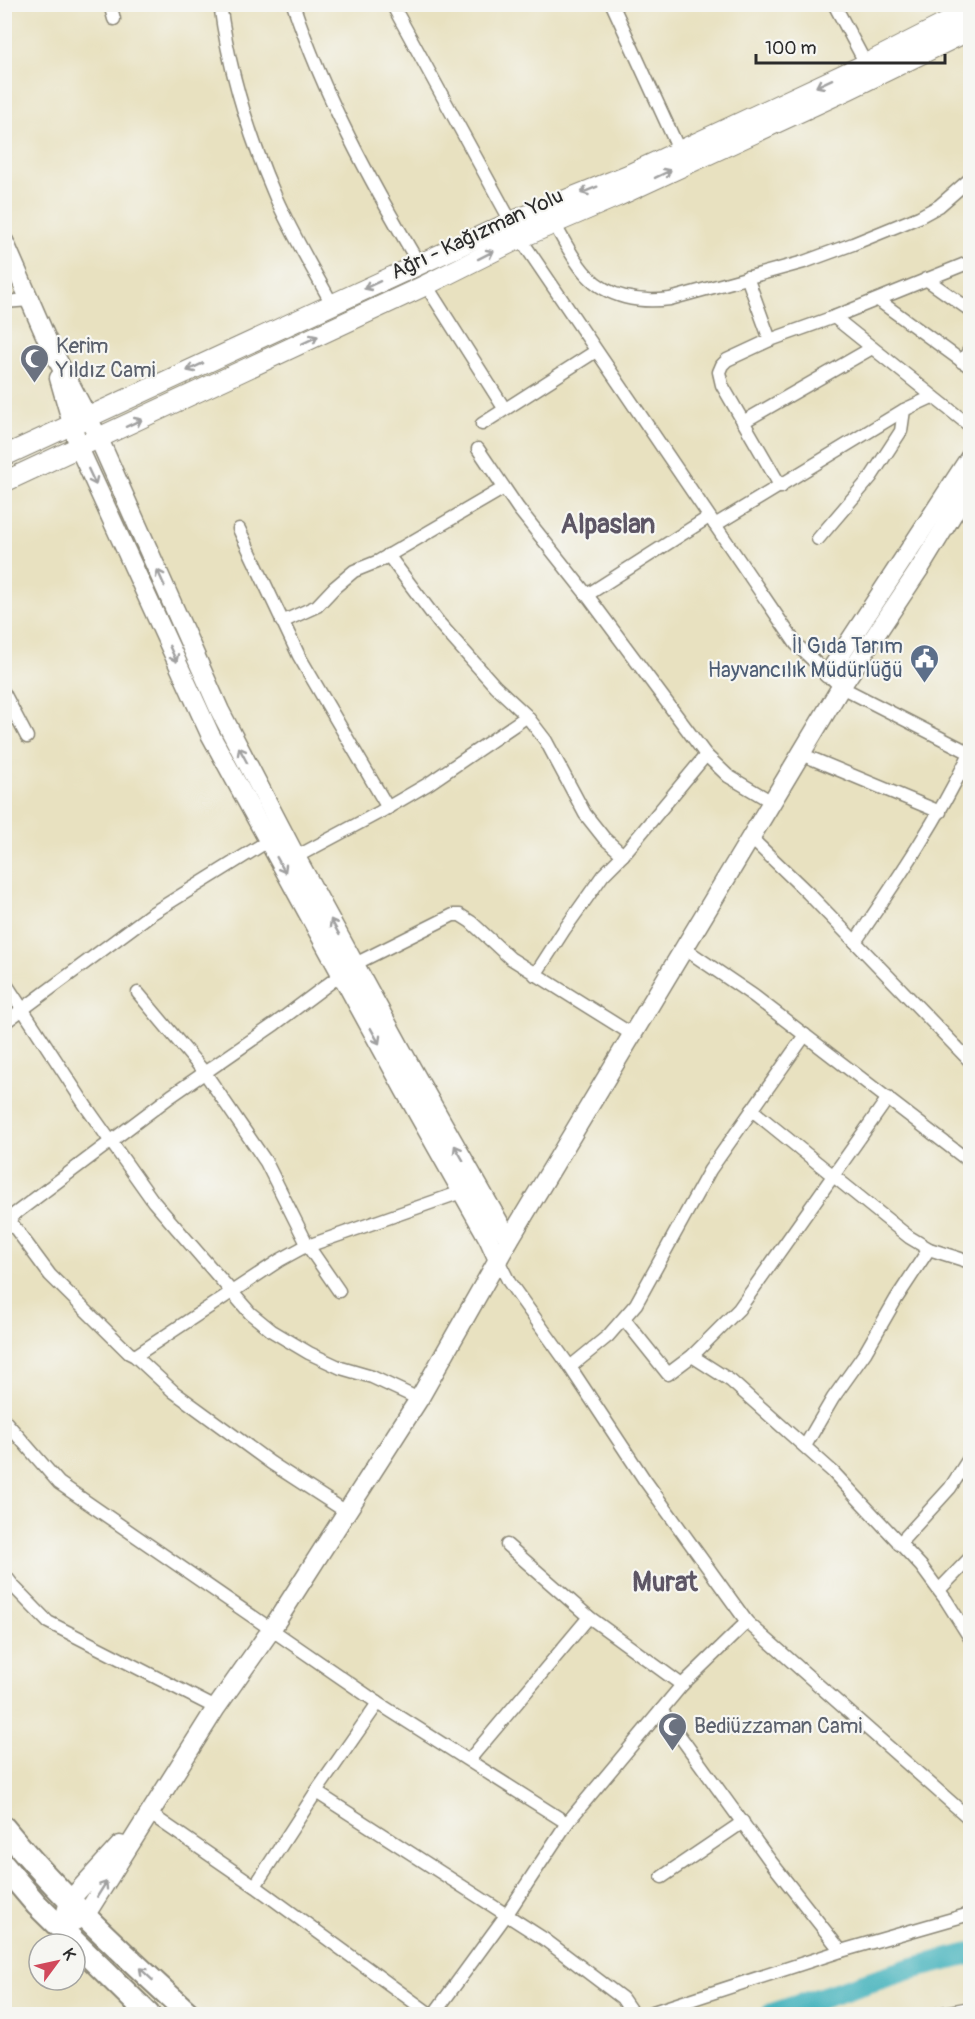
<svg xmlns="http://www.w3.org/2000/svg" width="975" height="2019" viewBox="0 0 975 2019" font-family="Pangolin,sans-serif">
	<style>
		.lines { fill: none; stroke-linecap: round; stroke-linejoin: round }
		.river { stroke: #41b1bb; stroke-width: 22 }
		.street-casing { stroke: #8a8676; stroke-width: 15 }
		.secondary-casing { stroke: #8a8676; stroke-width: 21 }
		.primary-casing { stroke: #8a8676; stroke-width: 22 }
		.highway-casing { stroke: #8a8676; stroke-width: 26 }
		.street { stroke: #fff; stroke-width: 12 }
		.secondary { stroke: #fff; stroke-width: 18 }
		.primary { stroke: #fff; stroke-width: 20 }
		.highway { stroke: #fff; stroke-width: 22 }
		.oneway { stroke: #a0a0a0 }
		.labels { text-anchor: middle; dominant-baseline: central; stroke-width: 4.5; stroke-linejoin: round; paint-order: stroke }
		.street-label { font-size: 21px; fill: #2b2b2b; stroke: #f6f6f2 }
		.worship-label { font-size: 21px; fill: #5b616d; stroke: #f6f6f2; text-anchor: start }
		.service-label { font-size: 21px; fill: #4e5e75; stroke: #f6f6f2; text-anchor: end }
		.district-label { font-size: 27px; font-weight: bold; fill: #5d5665; stroke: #f6f6f2 }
	</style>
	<rect width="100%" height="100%" fill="#f6f6f2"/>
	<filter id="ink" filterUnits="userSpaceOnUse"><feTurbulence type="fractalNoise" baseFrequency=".0167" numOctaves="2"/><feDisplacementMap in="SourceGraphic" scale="12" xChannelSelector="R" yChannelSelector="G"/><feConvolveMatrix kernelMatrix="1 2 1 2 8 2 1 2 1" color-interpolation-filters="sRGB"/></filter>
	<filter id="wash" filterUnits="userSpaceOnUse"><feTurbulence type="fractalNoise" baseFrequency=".008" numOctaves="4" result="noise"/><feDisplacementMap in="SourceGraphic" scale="24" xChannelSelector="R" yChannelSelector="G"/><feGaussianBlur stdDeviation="1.35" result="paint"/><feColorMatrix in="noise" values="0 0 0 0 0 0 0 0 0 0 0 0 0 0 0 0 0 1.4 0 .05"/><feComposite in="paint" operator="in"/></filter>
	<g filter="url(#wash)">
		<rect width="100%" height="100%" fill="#e8e1c0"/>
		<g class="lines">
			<polyline class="river" points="772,2014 906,1970 970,1954"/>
		</g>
	</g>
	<g filter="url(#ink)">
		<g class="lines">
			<defs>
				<g id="street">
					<polyline points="110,4 114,19"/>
					<path d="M 220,4 C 229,71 249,136 276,198 C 292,234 313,269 332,304"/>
					<path d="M 293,4 C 324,96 370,181 419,264"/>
					<polyline points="392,4 520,238 796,644 841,687 970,753"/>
					<polyline points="612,4 679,150"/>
					<polyline points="834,4 866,64"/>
					<path d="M 554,223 C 562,238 576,264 587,275 C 608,298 640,303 670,299 L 804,262 L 853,244 L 919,217 L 939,206 L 970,179"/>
					<polyline points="747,277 770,340"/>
					<polyline points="926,279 970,310"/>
					<polyline points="426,285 504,408"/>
					<polyline points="878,300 970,367"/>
					<polyline points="4,302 30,300"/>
					<polyline points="834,317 970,426"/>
					<polyline points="962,362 970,349"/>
					<polyline points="743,422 872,348"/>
					<polyline points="482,424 596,351"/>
					<polyline points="478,449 518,508 587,595 706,755 728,776 772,802"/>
					<polyline points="781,487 722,385 719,372 722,365 727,360 770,340 834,317 970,262"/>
					<polyline points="715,525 904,410 932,397"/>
					<polyline points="239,529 299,656 388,808"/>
					<polyline points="818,539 871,477 901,431 904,410"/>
					<polyline points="388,555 439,623 495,686 526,715 546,741 585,814 604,838 623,855"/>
					<polyline points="587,595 709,517"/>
					<polyline points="282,622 317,606 335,587 354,571 379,561 504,488"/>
					<polyline points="4,693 27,737"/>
					<polyline points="801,754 940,812"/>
					<polyline points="752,839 808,893 970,1061"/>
					<polyline points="296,857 380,812 428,784 526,717"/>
					<path d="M 855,942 C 897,880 938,820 970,753"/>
					<polyline points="685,949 754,996 970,1162"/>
					<polyline points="535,975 564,930 603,875 623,855 706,755"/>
					<polyline points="4,981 87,1108 153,1201 250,1313 272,1331 309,1353 341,1368 372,1377 419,1399"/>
					<polyline points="138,993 205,1073 266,1162 308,1246 339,1291"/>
					<polyline points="4,1023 151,914 268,841"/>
					<polyline points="752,1110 909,1237 929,1249 970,1262"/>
					<polyline points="4,1213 50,1275 129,1353 135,1356 174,1392 271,1463 348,1513"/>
					<polyline points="4,1222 171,1096 275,1024 355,964 453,915 460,915 471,922 510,958 633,1035"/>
					<polyline points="498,1260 509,1282 570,1367 644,1479 747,1622 970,1819"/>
					<polyline points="624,1319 668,1374 692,1356 739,1309 888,1098"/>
					<polyline points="135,1356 280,1260 302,1248 467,1190"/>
					<polyline points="692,1356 731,1381 833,1472 921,1566 946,1600 970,1638"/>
					<polyline points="570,1367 608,1336 636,1304 710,1170 805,1035"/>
					<polyline points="4,1420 59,1483 378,1703 567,1823"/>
					<polyline points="805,1446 833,1398 865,1353 896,1299 929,1249"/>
					<polyline points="899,1544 950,1488 970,1457"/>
					<polyline points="507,1545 589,1617 682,1685"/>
					<polyline points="4,1574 14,1587 48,1622 216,1708"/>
					<polyline points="939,1590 970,1558"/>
					<polyline points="661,1710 771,1862 841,1951"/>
					<polyline points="469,1760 589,1617"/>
					<polyline points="316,1792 544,1939 622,1998 633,2014"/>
					<polyline points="149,1813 255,1886 430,2014"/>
					<polyline points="662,1877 743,1822"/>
					<polyline points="255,1886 316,1792 378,1703"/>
					<polyline points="434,2014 507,1914 567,1823 682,1685 747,1622"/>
					<polyline points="647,2014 841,1951 970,1914"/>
					<polyline points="938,2014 970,2008"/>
				</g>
				<g id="secondary">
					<polyline points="4,241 48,342 99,439 220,711 296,857 412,1069 509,1240"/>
					<polyline points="59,378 79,448 210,734 405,1091 488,1238 498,1260"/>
					<polyline points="828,674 970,457"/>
					<polyline points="66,1912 69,1901 120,1845"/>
					<polyline points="61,1928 85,1916 216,1708 271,1630 419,1399 509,1240 841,687 920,568 970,486"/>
				</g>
				<g id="primary">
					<polyline points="4,456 511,222 628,175 866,64 970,11"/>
					<polyline points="4,482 426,285 520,238 618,196 849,89 970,30"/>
				</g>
				<g id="highway">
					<path d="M 4,1828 C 60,1896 125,1955 189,2014"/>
					<polyline points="4,1866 37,1905 148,2014"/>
				</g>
			</defs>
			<use href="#street" class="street-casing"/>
			<use href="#secondary" class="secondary-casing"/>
			<use href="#primary" class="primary-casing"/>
			<use href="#highway" class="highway-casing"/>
			<use href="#street" class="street"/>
			<use href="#secondary" class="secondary"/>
			<use href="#primary" class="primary"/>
			<use href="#highway" class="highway"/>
		</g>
		<defs><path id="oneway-shaft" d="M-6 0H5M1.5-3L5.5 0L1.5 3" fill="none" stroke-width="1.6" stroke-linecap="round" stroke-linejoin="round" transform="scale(1.5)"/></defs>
		<g class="oneway">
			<use href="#oneway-shaft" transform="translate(824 83) rotate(155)"/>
			<use href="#oneway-shaft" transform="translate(663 174) rotate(-26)"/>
			<use href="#oneway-shaft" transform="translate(589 190) rotate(158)"/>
			<use href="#oneway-shaft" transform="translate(486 255) rotate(-27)"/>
			<use href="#oneway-shaft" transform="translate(372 285) rotate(155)"/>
			<use href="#oneway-shaft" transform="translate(310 340) rotate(-25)"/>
			<use href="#oneway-shaft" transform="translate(195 367) rotate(155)"/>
			<use href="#oneway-shaft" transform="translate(134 423) rotate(-25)"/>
			<use href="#oneway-shaft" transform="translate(92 477) rotate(65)"/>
			<use href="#oneway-shaft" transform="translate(161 578) rotate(-114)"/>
			<use href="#oneway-shaft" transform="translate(173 654) rotate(65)"/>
			<use href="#oneway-shaft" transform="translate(243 755) rotate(-118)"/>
			<use href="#oneway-shaft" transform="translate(281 865) rotate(61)"/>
			<use href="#oneway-shaft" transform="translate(335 927) rotate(-119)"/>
			<use href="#oneway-shaft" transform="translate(375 1036) rotate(61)"/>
			<use href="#oneway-shaft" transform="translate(459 1153) rotate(-120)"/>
			<use href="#oneway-shaft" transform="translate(102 1889) rotate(-58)"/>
			<use href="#oneway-shaft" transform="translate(146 1974) rotate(-137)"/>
		</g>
	</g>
	<defs>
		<symbol id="mosque-pin" viewBox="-11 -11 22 30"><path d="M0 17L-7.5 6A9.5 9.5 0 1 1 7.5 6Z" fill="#6b7280" stroke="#f6f6f2"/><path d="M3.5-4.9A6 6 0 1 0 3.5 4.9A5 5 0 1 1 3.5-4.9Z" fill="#fff"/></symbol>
		<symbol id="civic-pin" viewBox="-11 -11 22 30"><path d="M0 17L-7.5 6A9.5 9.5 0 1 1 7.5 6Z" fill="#5c6f8a" stroke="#f6f6f2"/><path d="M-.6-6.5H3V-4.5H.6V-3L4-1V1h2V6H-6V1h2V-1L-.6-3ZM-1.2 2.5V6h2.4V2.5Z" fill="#fff"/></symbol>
	</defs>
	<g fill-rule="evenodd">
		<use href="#mosque-pin" x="18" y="342" width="33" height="45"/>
		<use href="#civic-pin" x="908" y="642" width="33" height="45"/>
		<use href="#mosque-pin" x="656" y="1710" width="33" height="45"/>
	</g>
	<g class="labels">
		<g class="street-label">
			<text transform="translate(477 234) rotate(-25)">Ağrı - Kağızman Yolu</text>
		</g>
		<g class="worship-label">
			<text x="56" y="346">Kerim<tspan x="56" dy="24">Yıldız Cami</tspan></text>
			<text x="694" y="1726">Bediüzzaman Cami</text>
		</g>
		<g class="service-label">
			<text x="903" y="646">İl Gıda Tarım<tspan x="903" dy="24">Hayvancılık Müdürlüğü</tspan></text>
		</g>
		<g class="district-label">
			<text x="608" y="524">Alpaslan</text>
			<text x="665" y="1582">Murat</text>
		</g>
	</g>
	<rect width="975" height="2019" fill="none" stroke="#f6f6f2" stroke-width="24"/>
	<g transform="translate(57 1962) rotate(57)"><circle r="28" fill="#f6f6f2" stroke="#a5a5a2" stroke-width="1.5"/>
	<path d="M0-4.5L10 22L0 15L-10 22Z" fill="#d1495b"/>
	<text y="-9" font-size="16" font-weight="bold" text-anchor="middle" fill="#2b2b2b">K</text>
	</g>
	<path d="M756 54v9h189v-9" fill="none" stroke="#2b2b2b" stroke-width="3"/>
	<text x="765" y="54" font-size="18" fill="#2b2b2b" stroke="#f6f6f2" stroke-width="4.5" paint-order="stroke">100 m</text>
</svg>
